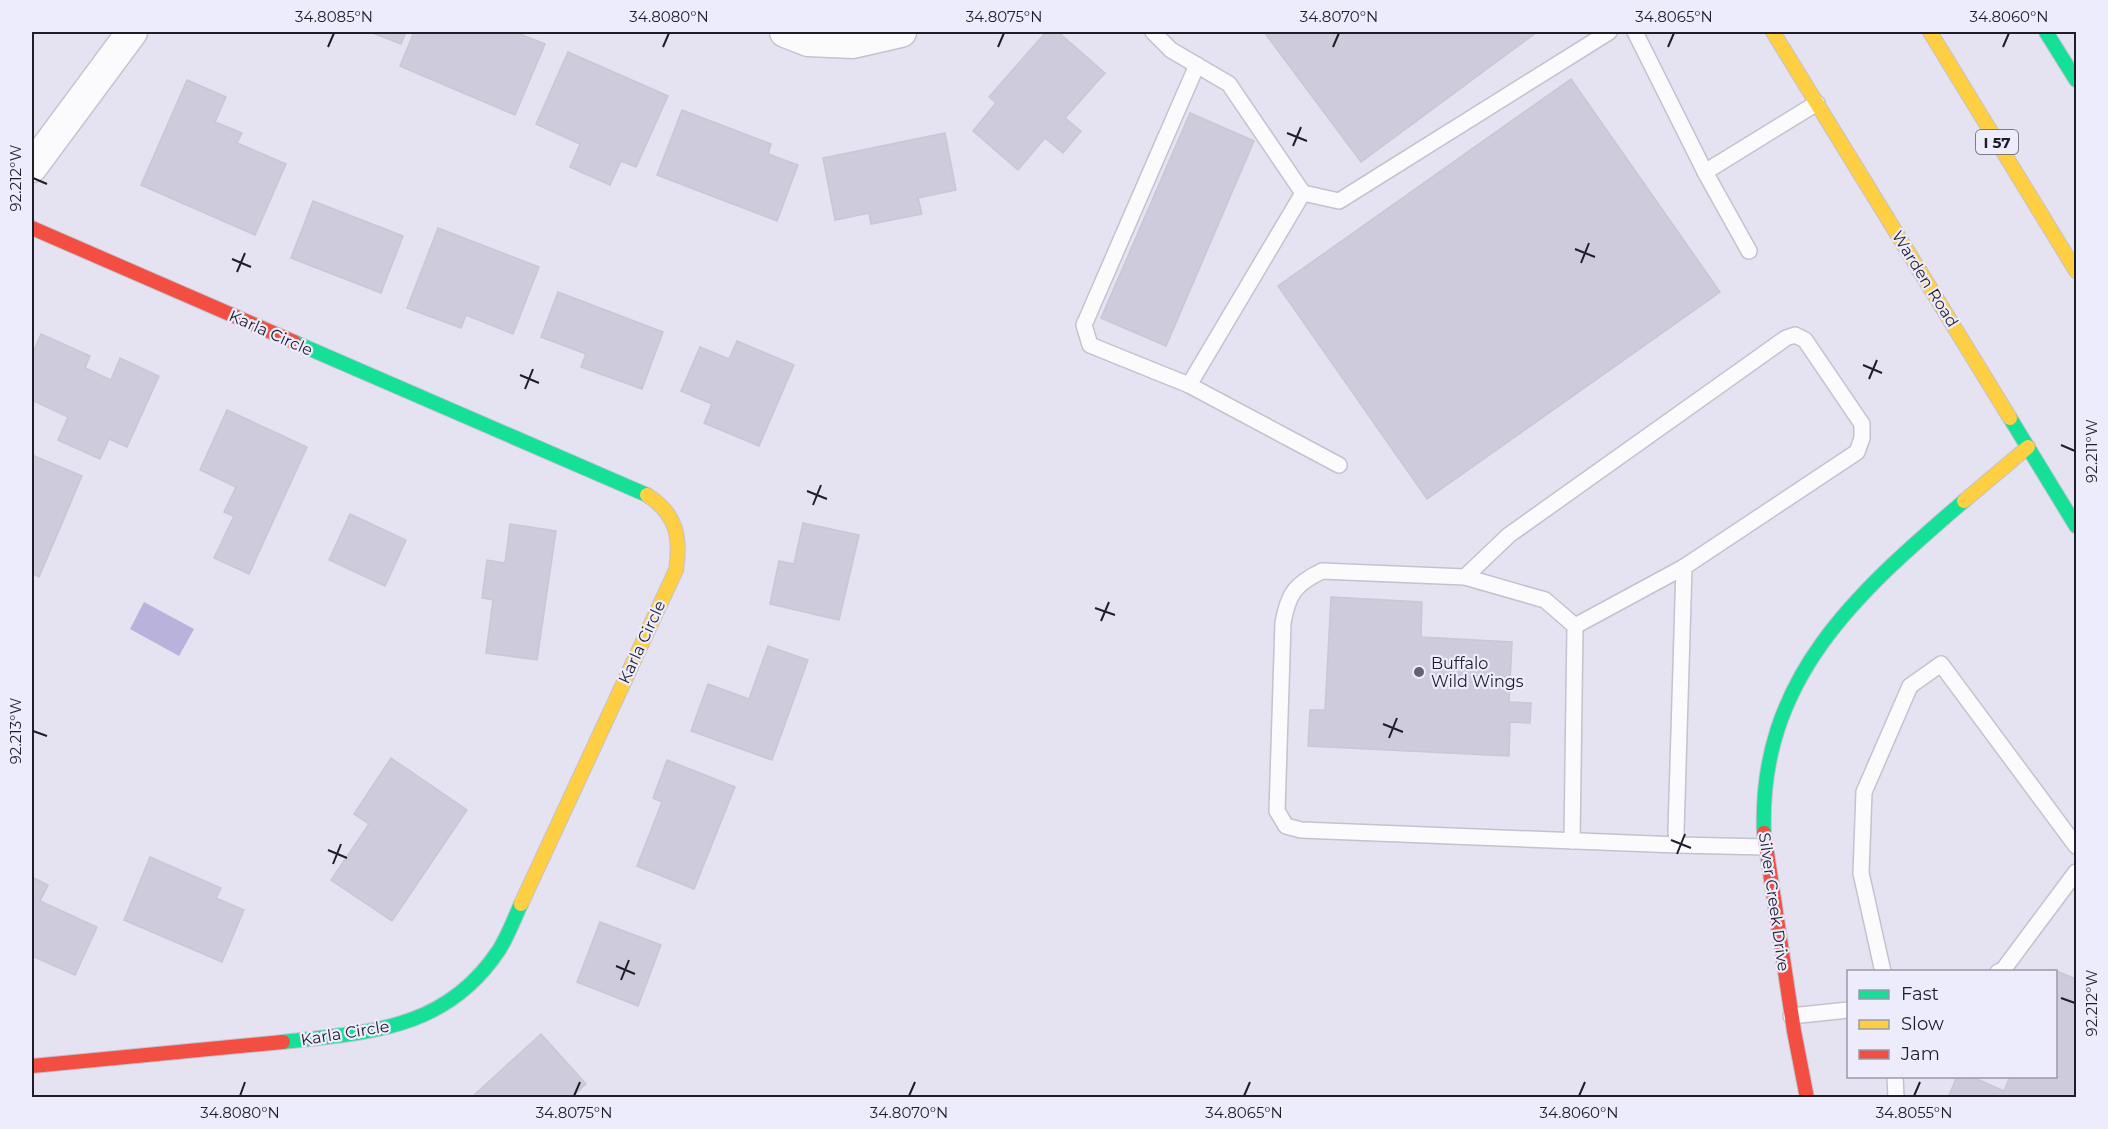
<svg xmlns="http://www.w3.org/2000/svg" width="2108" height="1129" viewBox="0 0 2108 1129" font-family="Montserrat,sans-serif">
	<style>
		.water { fill: #b9b3dc }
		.building { fill: #ceccdc; stroke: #c8c7d3; stroke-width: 1.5 }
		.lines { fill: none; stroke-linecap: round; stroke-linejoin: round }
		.lane-casing { stroke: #c3c2cd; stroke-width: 18 }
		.street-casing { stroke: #c3c2cd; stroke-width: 33 }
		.fast-casing { stroke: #c3c2cd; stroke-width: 16 }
		.slow-casing { stroke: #c3c2cd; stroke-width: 16 }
		.jam-casing { stroke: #c3c2cd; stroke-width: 16 }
		.lane { stroke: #fbfbfd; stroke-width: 15 }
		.street { stroke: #fbfbfd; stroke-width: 30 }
		.fast { stroke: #16e098; stroke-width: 14 }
		.slow { stroke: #ffcf43; stroke-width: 14 }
		.jam { stroke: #f24e42; stroke-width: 14 }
		.ticks { fill: none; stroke: #1f1d27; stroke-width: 2 }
		.poi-dot { fill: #64626e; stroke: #edecfc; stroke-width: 2 }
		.labels { text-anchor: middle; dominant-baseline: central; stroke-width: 4.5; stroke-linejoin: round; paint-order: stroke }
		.shield { fill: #edecfc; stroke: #5d5b67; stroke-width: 1.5 }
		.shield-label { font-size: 15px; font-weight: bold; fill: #1f1d27 }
		.street-label { font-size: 16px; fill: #1f1d27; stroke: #edecfc }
		.poi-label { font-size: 16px; fill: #1f1d27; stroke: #edecfc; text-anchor: start }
		.neatline { fill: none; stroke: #1f1d27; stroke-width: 2 }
		.ticks-label { font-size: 15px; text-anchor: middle; fill: #1f1d27 }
	</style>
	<rect width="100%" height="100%" fill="#e5e3f2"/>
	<polygon class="water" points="144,602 194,629 179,656 130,629"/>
	<g class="building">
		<polygon points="370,32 406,32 401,44"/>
		<polygon points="414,32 515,32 545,44 515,115 400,66"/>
		<polygon points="1046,32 1058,32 1105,73 1065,118 1081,131 1063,153 1045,138 1018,170 973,131 996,103 989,97"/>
		<polygon points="1264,32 1537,32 1361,162"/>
		<polygon points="568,52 668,96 636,167 621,161 610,185 570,167 580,144 536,124"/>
		<polygon points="1571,79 1720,292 1427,499 1278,286"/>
		<polygon points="187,80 226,97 215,122 242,133 237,143 286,164 255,235 141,185"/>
		<polygon points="682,110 771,144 768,154 798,165 777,221 657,175"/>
		<polygon points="1190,113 1254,141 1166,346 1101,318"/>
		<polygon points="945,133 956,190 918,198 922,214 871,224 869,213 835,220 823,158"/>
		<polygon points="313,201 403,236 381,293 291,258"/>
		<polygon points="438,228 539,267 513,334 466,315 461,328 407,308"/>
		<polygon points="558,292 663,332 642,389 581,367 586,354 541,337"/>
		<polygon points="41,334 90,356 85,368 111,380 120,358 159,376 127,447 109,439 100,459 58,440 68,417 32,400 32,355"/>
		<polygon points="737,341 794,365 759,446 704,423 712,404 681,391 700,347 729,359"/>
		<polygon points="227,410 307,447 249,574 214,558 234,516 224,512 236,487 200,470"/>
		<polygon points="32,455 82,476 39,577 32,573"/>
		<polygon points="350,514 406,540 385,586 329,560"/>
		<polygon points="803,523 859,535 839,620 770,604 779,561 794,564"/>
		<polygon points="510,524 556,531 537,660 486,653 493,600 482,598 487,560 505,563"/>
		<polygon points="1331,597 1422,602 1421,637 1512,642 1509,702 1531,703 1530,723 1510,722 1509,756 1308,746 1310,710 1325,710"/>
		<polygon points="768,646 808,660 772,760 691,731 708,684 749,699"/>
		<polygon points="391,758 467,810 392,921 331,880 369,824 354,814"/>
		<polygon points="667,760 735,787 694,889 637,866 662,802 653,798"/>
		<polygon points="150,857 221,888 216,898 244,910 222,962 124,920"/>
		<polygon points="32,877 48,885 40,901 97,927 75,975 32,956"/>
		<polygon points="600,922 661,945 638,1006 577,982"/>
		<polygon points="2054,970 2076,979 2076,1098 1948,1098 1957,1076 1970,1076 2004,1091 2010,1076 2056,1076"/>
		<polygon points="541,1034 586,1084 571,1098 476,1098 474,1095"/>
	</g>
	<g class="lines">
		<defs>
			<g id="lane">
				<polyline points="1153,32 1171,50 1229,84 1303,193 1339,201 1609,32"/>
				<polyline points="1635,32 1705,172 1817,103"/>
				<polyline points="1197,65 1084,325 1090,345 1189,385 1339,465"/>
				<polyline points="1705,172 1749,251"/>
				<polyline points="1189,385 1303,193"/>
				<polyline points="1465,577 1545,600 1575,626 1572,841"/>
				<polyline points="1575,626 1684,567"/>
				<path d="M 1678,845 L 1301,830 L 1286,826 L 1277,811 L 1283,623 C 1288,594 1295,584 1322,571 L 1465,577 L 1509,535 L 1786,338 L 1795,335 L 1805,340 L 1862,424 L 1862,438 L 1857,452 L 1684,567 L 1676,832 L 1678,845 L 1765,847"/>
				<polyline points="1883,972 1861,873 1864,792 1910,686 1941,664 2076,846"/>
				<polyline points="1998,972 2003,970 2076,872"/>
				<polyline points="1791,1016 1848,1010"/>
				<polyline points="1895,1076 1896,1098"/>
			</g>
			<g id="street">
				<polyline points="785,32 808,41 853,43 901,32"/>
				<polyline points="32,167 132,32"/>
			</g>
			<g id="fast">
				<polyline points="2046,32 2076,80"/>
				<polyline points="294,342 647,495"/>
				<polyline points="2010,418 2076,526"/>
				<path d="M 1764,833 C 1758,679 1857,593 1964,501"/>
				<path d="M 283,1042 C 370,1032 446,1030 499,950 C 508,936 514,919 521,904"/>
			</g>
			<g id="slow">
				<polyline points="1773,32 2010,418"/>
				<polyline points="1930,32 2076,271"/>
				<polyline points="1964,501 2028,447"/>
				<path d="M 521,904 L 676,570 C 681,538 677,514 647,495"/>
			</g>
			<g id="jam">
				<polyline points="32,228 294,342"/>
				<polyline points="1764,833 1794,1031 1807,1098"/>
				<polyline points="32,1066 283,1042"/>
			</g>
		</defs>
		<use href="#lane" class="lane-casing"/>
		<use href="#street" class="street-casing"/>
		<use href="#fast" class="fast-casing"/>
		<use href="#slow" class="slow-casing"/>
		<use href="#jam" class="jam-casing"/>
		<use href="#lane" class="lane"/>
		<use href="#street" class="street"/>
		<use href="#fast" class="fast"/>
		<use href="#slow" class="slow"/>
		<use href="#jam" class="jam"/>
	</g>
	<path class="ticks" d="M 328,47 L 334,33M 663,47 L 669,33M 998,47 L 1004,33M 1333,47 L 1339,33M 1668,47 L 1674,33M 2003,47 L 2009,33M 1287,133 L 1307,141M 1293,146 L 1301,127M 33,178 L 47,184M 1575,249 L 1595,257M 232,259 L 251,267M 1581,263 L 1589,243M 237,272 L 245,253M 1863,365 L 1882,373M 520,375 L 539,383M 1869,379 L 1877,360M 525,389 L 533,369M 2061,445 L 2075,451M 807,491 L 827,499M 813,505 L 821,485M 1095,608 L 1115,615M 1101,621 L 1109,602M 1383,724 L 1403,732M 33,731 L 47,736M 1389,738 L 1397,718M 1671,840 L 1691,848M 328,850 L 347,858M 1677,854 L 1685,834M 333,864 L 341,844M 616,966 L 635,974M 621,980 L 629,960M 2061,998 L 2075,1003M 240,1096 L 245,1082M 574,1096 L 580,1082M 909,1096 L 915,1082M 1244,1096 L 1250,1082M 1579,1096 L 1585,1082M 1914,1096 L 1920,1082"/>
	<circle class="poi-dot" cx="1419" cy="672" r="6"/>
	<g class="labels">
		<rect class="shield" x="1976" y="130" width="42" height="24" rx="4.5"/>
		<g class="shield-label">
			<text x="1997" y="142">I 57</text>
		</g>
		<g class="street-label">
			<text transform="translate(1925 279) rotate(58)">Warden Road</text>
			<text transform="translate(271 333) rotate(24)">Karla Circle</text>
			<text transform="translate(642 642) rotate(-65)">Karla Circle</text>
			<text transform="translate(1774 902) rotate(82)">Silver Creek Drive</text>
			<text transform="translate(345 1033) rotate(-9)">Karla Circle</text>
		</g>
		<g class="poi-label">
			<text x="1431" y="663">Buffalo<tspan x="1431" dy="18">Wild Wings</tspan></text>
		</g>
	</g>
	<rect width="2108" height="1129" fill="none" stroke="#edecfc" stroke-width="66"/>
	<rect x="1847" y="970" width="210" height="108" fill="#edecfc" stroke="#9b99a7" stroke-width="1.5"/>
	<rect x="1859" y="990" width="30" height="9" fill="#16e098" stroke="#9b99a7" stroke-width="1.5"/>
	<text x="1901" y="1000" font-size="18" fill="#1f1d27">Fast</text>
	<rect x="1859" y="1020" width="30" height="9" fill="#ffcf43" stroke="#9b99a7" stroke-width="1.5"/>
	<text x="1901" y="1030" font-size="18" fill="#1f1d27">Slow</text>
	<rect x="1859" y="1050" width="30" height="9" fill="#f24e42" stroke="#9b99a7" stroke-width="1.5"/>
	<text x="1901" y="1060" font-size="18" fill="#1f1d27">Jam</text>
	<rect x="33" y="33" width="2042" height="1063" class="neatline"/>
	<g class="ticks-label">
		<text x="334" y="22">34.8085°N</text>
		<text x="669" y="22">34.8080°N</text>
		<text x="1004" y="22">34.8075°N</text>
		<text x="1339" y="22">34.8070°N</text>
		<text x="1674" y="22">34.8065°N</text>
		<text x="2009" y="22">34.8060°N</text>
		<text transform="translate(16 178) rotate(-90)" y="5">92.212°W</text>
		<text transform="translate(2092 451) rotate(-90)" y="5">92.211°W</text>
		<text transform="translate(16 731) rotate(-90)" y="5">92.213°W</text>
		<text transform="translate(2092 1003) rotate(-90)" y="5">92.212°W</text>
		<text x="240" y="1118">34.8080°N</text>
		<text x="574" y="1118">34.8075°N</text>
		<text x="909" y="1118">34.8070°N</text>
		<text x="1244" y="1118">34.8065°N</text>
		<text x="1579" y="1118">34.8060°N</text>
		<text x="1914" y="1118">34.8055°N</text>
	</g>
</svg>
